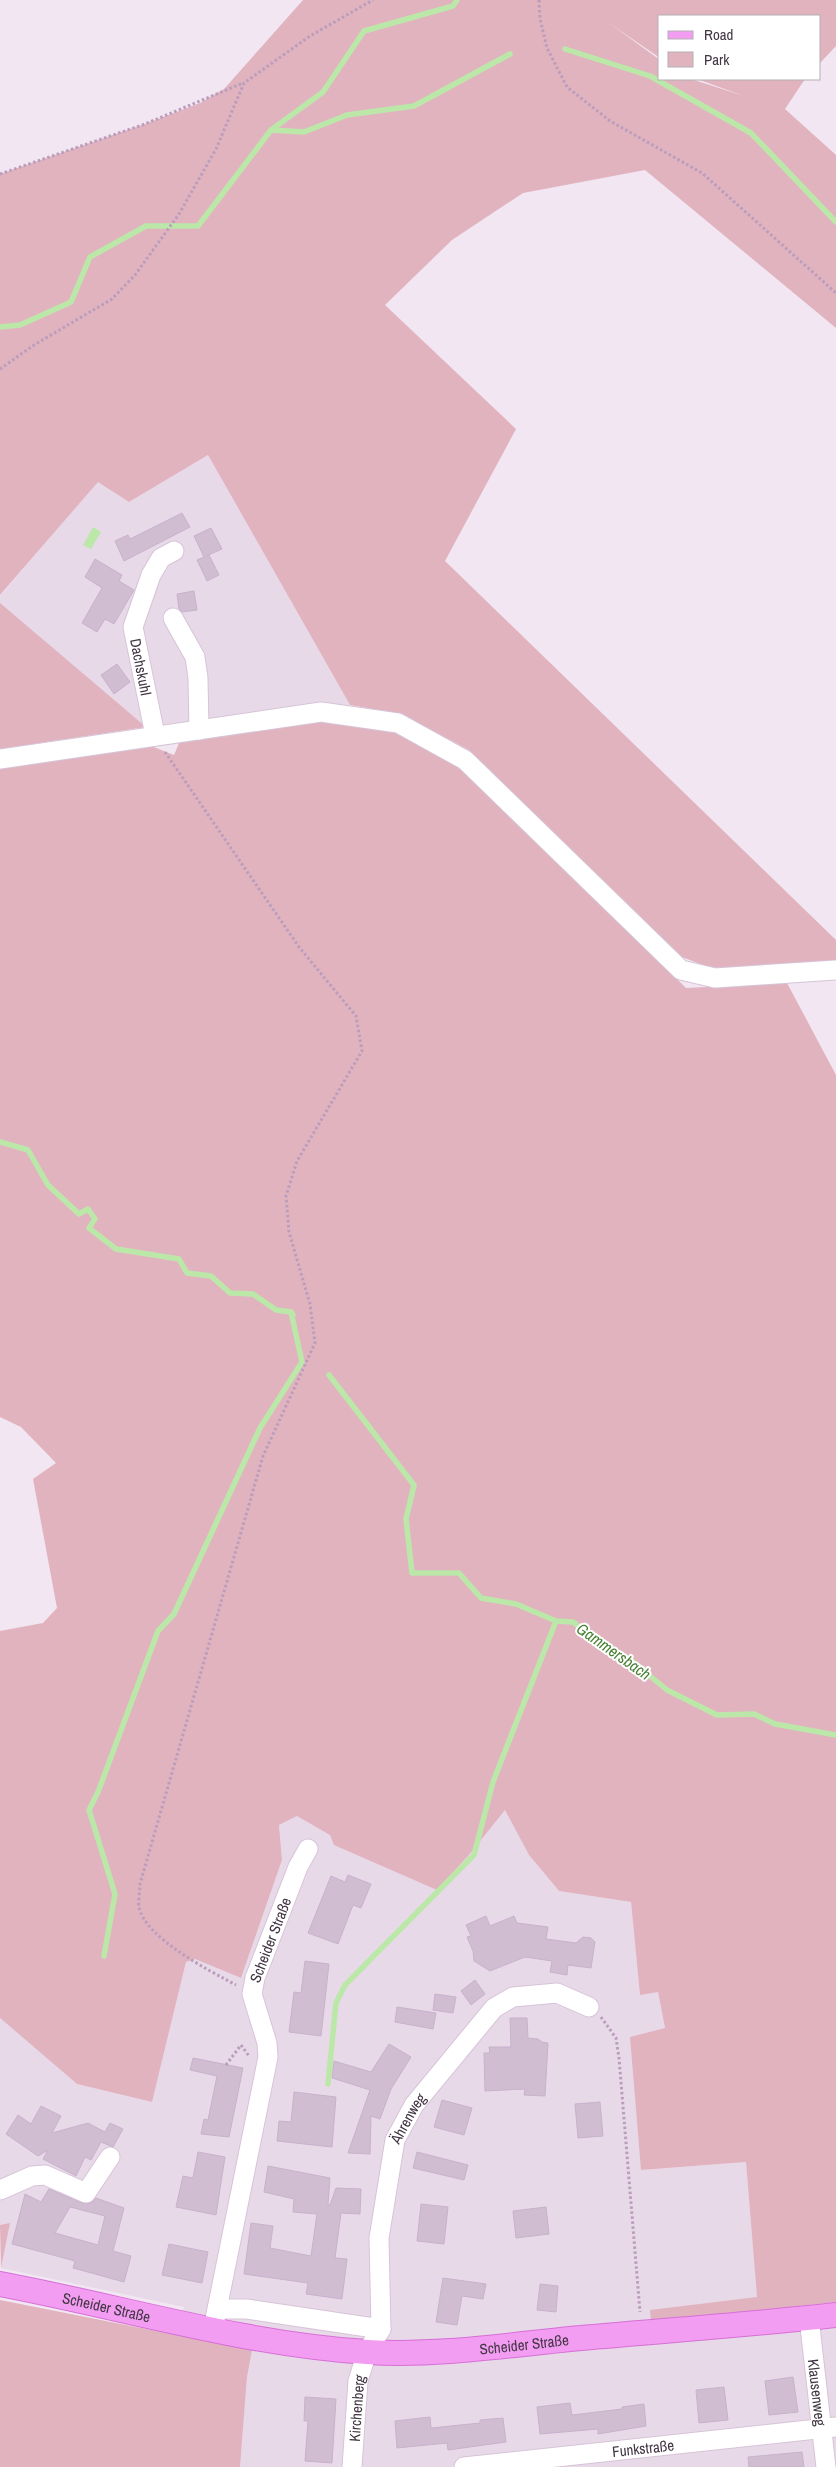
<svg xmlns="http://www.w3.org/2000/svg" width="836" height="2467" viewBox="0 0 836 2467" font-family="'Archivo Narrow',sans-serif">
	<style>
		.residential { fill: #e8d9e9 }
		.green { fill: #e1b3bf }
		.water { fill: #bbe8a9 }
		.lines { fill: none; stroke-linecap: round; stroke-linejoin: round }
		.stream { stroke: #bbe8a9; stroke-width: 5.5 }
		.building { fill: #d0bdd2; stroke: #c9b1cc; fill-rule: evenodd }
		.minor-casing { stroke: #d6c4d7; stroke-width: 21 }
		.major-casing { stroke: #d66fd6; stroke-width: 26 }
		.path { stroke: #ba9dbc; stroke-width: 3; stroke-dasharray: 2.5 2.5; stroke-linecap: butt }
		.minor { stroke: #fff; stroke-width: 19 }
		.major { stroke: #f39df2; stroke-width: 24 }
		.labels { text-anchor: middle; dominant-baseline: central; stroke-width: 4; stroke-linejoin: round; paint-order: stroke }
		.street-label { font-size: 15px; fill: #423643; stroke: #fff }
		.water-label { font-size: 16px; font-style: italic; fill: #467f30; stroke: #fff }
	</style>
	<rect width="100%" height="100%" fill="#f1e6f1"/>
	<g class="residential">
		<polygon points="208,455 350,705 146,727 0,607 0,596 98,481 129,502"/>
		<polygon points="505,1810 529,1855 559,1891 631,1902 640,1994 658,1992 665,2028 642,2170 746,2162 760,2330 836,2320 836,2467 240,2467 247,2377 251,2350 178,2334 184,2307 1,2268 9,2224 0,2225 0,2018 77,2084 152,2102 186,1962 195,1959 241,1978 282,1860 279,1825 297,1816 437,1890 469,1855"/>
	</g>
	<g class="green">
		<polygon points="303,0 836,0 836,46 820,63 820,16 660,16 660,58 609,23 660,60 660,79 691,79 744,96 697,79 805,79 785,109 836,155 836,328 645,170 523,193 452,240 385,305 516,429 445,561 836,940 836,962 711,968 682,957 469,750 401,714 350,705 208,455 129,502 98,482 0,595 0,174 145,124 200,103 224,89"/>
		<polygon points="0,603 146,727 0,749"/>
		<polygon points="322,721 393,731 460,767 686,988 787,983 836,1075 836,2302 651,2322 650,2310 757,2297 746,2162 641,2170 630,2037 665,2028 658,1992 640,1995 631,1902 559,1891 529,1855 505,1810 469,1855 437,1890 334,1845 330,1835 297,1816 279,1825 282,1860 241,1978 195,1959 186,1962 152,2102 77,2084 0,2018 0,1631 43,1623 57,1608 33,1479 56,1463 21,1427 0,1417 0,768 151,746 174,755 180,741"/>
		<polygon points="10,2223 1,2268 0,2225"/>
		<polygon points="0,2300 252,2350 247,2377 240,2467 0,2467"/>
	</g>
	<polygon class="water" points="93,527 101,532 91,549 83,545"/>
	<g class="lines">
		<g class="stream">
			<polyline points="565,49 650,76 751,133 836,222"/>
			<polyline points="271,130 323,92 364,31 453,6 457,0"/>
			<polyline points="0,327 20,325 71,302 90,257 146,226 198,226 271,130 304,132 347,115 414,106 510,54"/>
			<polyline points="0,1142 28,1150 48,1185 79,1214 88,1209 95,1219 89,1228 116,1249 179,1259 187,1273 211,1276 230,1293 253,1294 276,1310 291,1312 293,1315"/>
			<polyline points="329,1375 414,1485 406,1519 412,1573 459,1573 481,1598 516,1604 556,1621 573,1622 607,1648 632,1661 667,1690 717,1715 754,1714 775,1724 836,1735"/>
			<polyline points="104,1956 115,1894 89,1810 98,1792 158,1631 174,1614 260,1428 302,1362 291,1312"/>
			<polyline points="328,2084 336,2003 345,1985 474,1855 493,1782 556,1621"/>
		</g>
	</g>
	<g class="building">
		<polygon points="182,513 190,527 124,561 115,541 128,535 130,539"/>
		<polygon points="211,528 222,549 206,556 209,555 219,575 207,581 197,560 204,557 194,536"/>
		<polygon points="95,559 122,575 119,581 134,590 114,624 105,619 97,632 82,623 102,588 85,577"/>
		<polygon points="194,591 197,610 182,612 179,609 177,594"/>
		<polygon points="117,664 130,682 114,694 101,675"/>
		<polygon points="348,1875 371,1884 361,1908 353,1905 338,1944 308,1933 331,1876 345,1882"/>
		<polygon points="486,1916 490,1926 514,1916 517,1923 548,1927 546,1939 576,1943 583,1937 591,1938 595,1942 591,1968 568,1965 567,1975 550,1972 552,1961 525,1957 490,1971 474,1961 473,1951 467,1937 471,1936 466,1925"/>
		<polygon points="305,1961 329,1964 321,2036 289,2032 294,1992 301,1993"/>
		<polygon points="475,1980 485,1994 471,2005 461,1991"/>
		<polygon points="435,1994 456,1997 453,2013 433,2010"/>
		<polygon points="397,2007 436,2013 433,2029 395,2022"/>
		<polygon points="510,2018 527,2018 528,2038 538,2039 542,2042 548,2043 545,2096 524,2095 525,2089 485,2091 484,2053 490,2053 489,2047 511,2047"/>
		<polygon points="389,2044 411,2057 391,2089 380,2119 371,2116 370,2154 348,2153 370,2090 332,2078 334,2061 371,2072"/>
		<polygon points="193,2058 243,2068 229,2137 201,2134 204,2119 208,2120 217,2076 190,2070"/>
		<polygon points="294,2092 336,2097 332,2147 277,2141 279,2121 291,2122"/>
		<polygon points="442,2100 472,2108 464,2135 434,2127"/>
		<polygon points="600,2102 603,2136 578,2138 575,2104"/>
		<polygon points="41,2106 61,2116 52,2133 88,2123 105,2132 110,2123 123,2129 113,2147 101,2142 91,2160 85,2157 76,2176 43,2159 48,2150 38,2156 6,2134 18,2115 31,2124"/>
		<polygon points="198,2152 225,2157 216,2215 176,2207 183,2176 193,2178"/>
		<polygon points="417,2152 468,2165 464,2180 413,2168"/>
		<polygon points="268,2166 330,2178 328,2204 330,2205 336,2188 361,2189 360,2214 341,2213 335,2258 347,2259 342,2299 306,2294 308,2283 244,2274 251,2223 273,2226 270,2248 311,2256 317,2214 293,2212 294,2199 264,2192"/>
		<path d="M 49,2189 L 82,2203 L 91,2203 L 96,2198 L 124,2208 L 113,2251 L 131,2256 L 124,2282 L 73,2268 L 75,2261 L 12,2244 L 25,2194 L 41,2202 ZM 70,2207 L 105,2216 L 98,2245 L 55,2233 Z"/>
		<polygon points="421,2204 448,2207 444,2244 417,2241"/>
		<polygon points="546,2207 549,2234 516,2238 513,2211"/>
		<polygon points="169,2244 208,2252 202,2283 162,2275"/>
		<polygon points="443,2278 486,2284 483,2299 462,2296 457,2325 436,2322"/>
		<polygon points="540,2284 558,2286 556,2312 537,2310"/>
		<polygon points="793,2377 798,2412 769,2415 765,2381"/>
		<polygon points="724,2387 728,2420 699,2423 696,2390"/>
		<polygon points="305,2397 336,2399 332,2463 305,2461 308,2421 304,2421"/>
		<polygon points="570,2403 572,2415 622,2409 622,2407 644,2404 646,2426 598,2434 598,2429 540,2434 537,2407"/>
		<polygon points="430,2417 431,2428 480,2423 480,2420 503,2418 506,2442 448,2450 447,2443 397,2448 395,2421"/>
		<polygon points="802,2452 804,2467 749,2467 748,2457"/>
	</g>
	<g class="lines">
		<defs>
			<g id="minor">
				<polyline points="173,618 195,657 198,678 199,730"/>
				<polyline points="155,735 133,627 151,575 161,558 174,551"/>
				<polyline points="0,759 321,712 398,723 465,760 681,970 715,978 836,970"/>
				<polyline points="0,2190 32,2176 45,2175 86,2193 110,2157"/>
				<polyline points="217,2309 247,2309 381,2329"/>
				<path id="s1" d="M 809,2318 L 826,2467"/>
				<path id="s2" d="M 213,2329 L 268,2057 L 267,2043 L 252,1994 L 255,1978 L 298,1867 L 308,1849"/>
				<path id="s3" d="M 352,2467 L 358,2381 L 367,2352 L 381,2329 L 379,2238 L 395,2140 L 414,2105 L 494,2008 L 513,1997 L 557,1993 L 589,2007"/>
				<path id="s4" d="M 464,2467 L 836,2427"/>
			</g>
			<g id="major">
				<path id="s5" d="M 0,2284 C 122,2307 242,2344 367,2352 C 435,2356 502,2346 570,2339 C 658,2331 748,2325 836,2315"/>
			</g>
		</defs>
		<use href="#minor" class="minor-casing"/>
		<use href="#major" class="major-casing"/>
		<g class="path">
			<polyline points="539,0 540,19 547,48 567,87 610,121 702,173 836,293"/>
			<polyline points="0,174 145,124 243,83"/>
			<polyline points="0,369 34,345 112,299 135,275 179,214 216,149 244,83 310,36 373,0"/>
			<path d="M 165,752 L 299,947 L 356,1016 L 362,1051 L 297,1161 L 286,1196 L 289,1232 L 310,1304 L 315,1343 L 263,1456 L 140,1884 C 140,1891 138,1900 139,1907 C 145,1938 210,1971 236,1985"/>
			<polyline points="601,2017 616,2038 619,2058 640,2312"/>
			<polyline points="226,2065 241,2045 249,2056"/>
		</g>
		<use href="#minor" class="minor"/>
		<use href="#major" class="major"/>
	</g>
	<g class="labels">
		<g class="street-label">
			<text transform="translate(141 667) rotate(79)">Dachskuhl</text>
			<text stroke="none"><textPath href="#s2" startOffset="400">Scheider Straße</textPath></text>
			<text stroke="none"><textPath href="#s3" startOffset="359">Ährenweg</textPath></text>
			<text stroke="none"><textPath href="#s5" startOffset="109">Scheider Straße</textPath></text>
			<text stroke="none"><textPath href="#s5" startOffset="531">Scheider Straße</textPath></text>
			<text stroke="none"><textPath href="#s1" startOffset="75">Klausenweg</textPath></text>
			<text stroke="none"><textPath href="#s3" startOffset="59">Kirchenberg</textPath></text>
			<text stroke="none"><textPath href="#s4" startOffset="180">Funkstraße</textPath></text>
		</g>
		<g class="water-label">
			<text transform="translate(614 1651) rotate(35)">Gammersbach</text>
		</g>
	</g>
	<rect x="658" y="15" width="162" height="65" fill="#ffffff" stroke="#b3afb4"/>
	<rect x="668" y="31" width="25" height="8" fill="#f39df2" stroke="#b3afb4"/>
	<text x="704" y="40" font-size="15" fill="#423643">Road</text>
	<rect x="668" y="52" width="25" height="15" fill="#e1b3bf" stroke="#b3afb4"/>
	<text x="704" y="65" font-size="15" fill="#423643">Park</text>
</svg>
